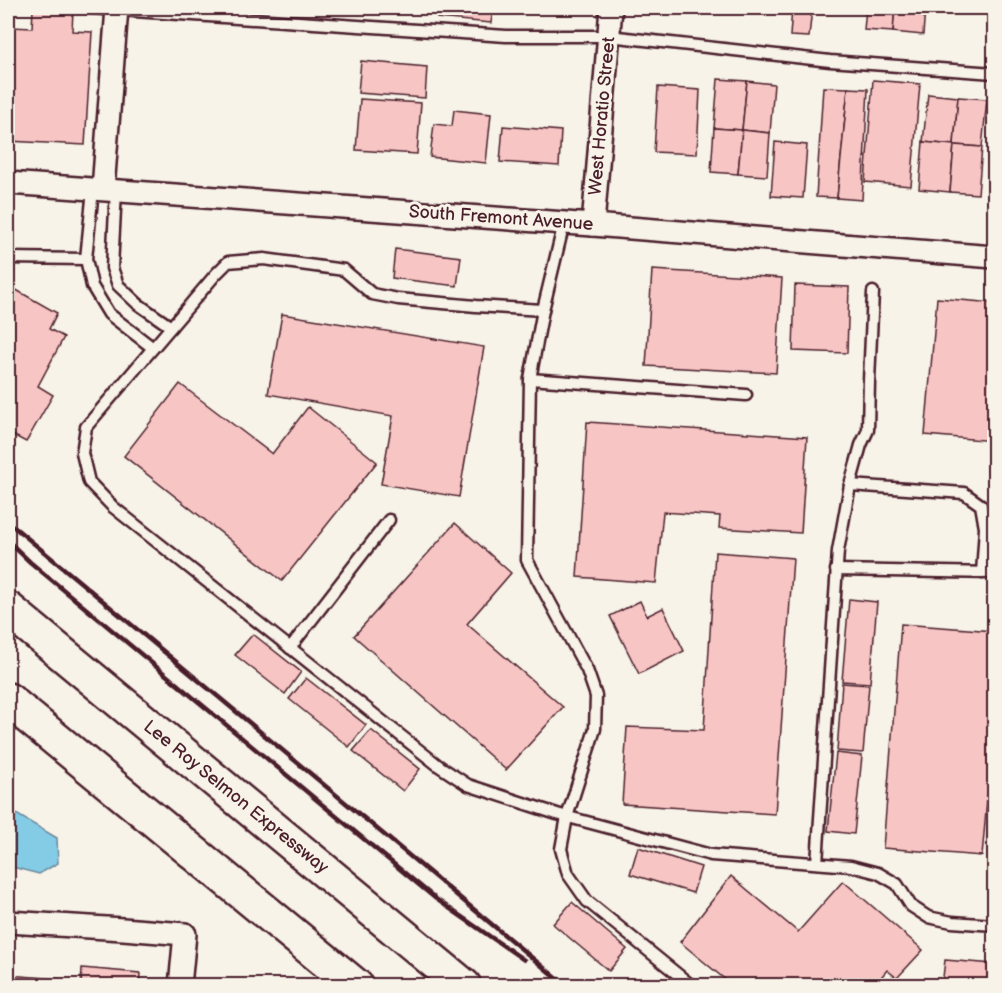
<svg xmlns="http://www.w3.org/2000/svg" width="1002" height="993" viewBox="0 0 1002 993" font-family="'Balsamiq Sans',sans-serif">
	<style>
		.water { fill: #84cbe5; stroke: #6d869b; stroke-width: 1.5 }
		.building { fill: #f7c6c4; stroke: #4a1f2b; stroke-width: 1.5 }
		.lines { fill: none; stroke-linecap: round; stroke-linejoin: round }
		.service-casing { stroke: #4a1f2b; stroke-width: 15 }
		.minor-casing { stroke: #4a1f2b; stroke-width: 26 }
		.motorway-casing { stroke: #4a1f2b; stroke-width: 38 }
		.service { stroke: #f7f3e8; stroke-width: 10 }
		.minor { stroke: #f7f3e8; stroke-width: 21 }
		.motorway { stroke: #f7f3e8; stroke-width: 33 }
		.rail { stroke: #4a1f2b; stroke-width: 4.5 }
		.labels { text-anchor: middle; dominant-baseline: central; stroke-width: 6; stroke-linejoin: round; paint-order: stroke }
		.street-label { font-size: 18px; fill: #4a1f2b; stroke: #f7f3e8 }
	</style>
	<rect width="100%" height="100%" fill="#f7f3e8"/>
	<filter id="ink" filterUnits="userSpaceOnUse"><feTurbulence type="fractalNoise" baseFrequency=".0167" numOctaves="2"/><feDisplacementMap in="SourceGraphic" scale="12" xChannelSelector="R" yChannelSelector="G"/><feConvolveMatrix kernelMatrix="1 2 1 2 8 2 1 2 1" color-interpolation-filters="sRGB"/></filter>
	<g filter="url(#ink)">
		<polygon class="water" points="8,806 16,814 57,838 58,863 39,874 8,866"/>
		<g class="building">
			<polygon points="379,8 406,8 405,13 379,11"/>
			<polygon points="438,8 493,8 491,23 437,18"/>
			<polygon points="792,8 812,8 809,37 790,36"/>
			<polygon points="866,8 895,8 893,32 864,30"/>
			<polygon points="895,8 925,8 923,35 893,32"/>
			<polygon points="33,9 73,11 72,31 92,32 85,145 8,141 8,98 11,27 32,28"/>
			<polygon points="361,61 427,67 425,98 358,93"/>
			<polygon points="718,79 747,81 742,130 714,128"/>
			<polygon points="873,80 920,84 911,186 865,182"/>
			<polygon points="747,81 774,84 770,133 742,130"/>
			<polygon points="658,87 700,90 697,154 654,152"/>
			<polygon points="823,87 848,88 837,198 816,197"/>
			<polygon points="848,88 868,89 862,200 837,198"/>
			<polygon points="928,94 958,97 954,145 923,142"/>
			<polygon points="958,97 987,99 982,147 954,145"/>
			<polygon points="360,99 421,103 417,154 356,150"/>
			<polygon points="454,110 491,114 486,163 430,157 434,124 452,126"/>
			<polygon points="503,126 561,131 559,166 500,162"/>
			<polygon points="714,128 742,130 738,174 711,172"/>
			<polygon points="742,130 770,133 767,176 738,174"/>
			<polygon points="775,142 807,145 803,198 771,196"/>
			<polygon points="923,142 954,145 950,192 919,189"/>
			<polygon points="954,145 982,147 978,194 950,192"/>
			<polygon points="395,249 461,257 457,286 392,278"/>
			<polygon points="652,270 782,278 776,373 646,366"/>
			<polygon points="795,285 849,287 847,353 793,351"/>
			<polygon points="11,287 57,313 49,329 64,337 38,386 53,395 26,442 11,434 8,440 8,293"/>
			<polygon points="937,298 994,303 994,441 925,435"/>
			<polygon points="282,314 484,347 459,497 381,484 393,416 268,394"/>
			<polygon points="180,384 272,454 308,407 377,462 282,581 124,456"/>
			<polygon points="587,422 807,437 801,533 719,528 720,516 663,512 656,583 577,577"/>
			<polygon points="455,523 511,573 467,624 563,707 506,770 354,636"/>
			<polygon points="715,552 793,558 775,814 622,804 627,727 704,730"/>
			<polygon points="849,599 877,602 870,683 842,681"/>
			<polygon points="640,601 647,616 663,608 684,651 639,674 610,616"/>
			<polygon points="901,624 994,631 994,722 982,856 883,848"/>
			<polygon points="253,634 301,672 285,694 235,655"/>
			<polygon points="306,678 366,725 349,747 289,699"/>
			<polygon points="842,683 869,685 863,753 837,751"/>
			<polygon points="371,730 420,769 403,791 353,751"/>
			<polygon points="836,753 862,756 854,834 828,831"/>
			<polygon points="638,847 701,867 693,893 630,874"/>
			<polygon points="731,876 798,932 843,881 923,950 897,978 887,970 874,986 733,986 680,942"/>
			<polygon points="572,902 627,949 609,971 553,924"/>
			<polygon points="945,960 994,964 994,986 942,986"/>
			<polygon points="82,968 140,973 139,986 81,986"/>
			<polygon points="8,975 59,979 58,986 8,986"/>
		</g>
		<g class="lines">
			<defs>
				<g id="service">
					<polyline points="90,8 506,36 609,36 830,61 994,73"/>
					<polyline points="93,189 86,259 92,286 109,314 153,348"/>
					<polyline points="116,190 112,268 118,285 138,304 171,327"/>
					<polyline points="564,223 543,310 530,379 527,560 587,670 596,696 595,729 567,817 561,849 568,874 587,901 692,986"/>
					<polyline points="8,258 86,259"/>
					<polyline points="543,310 476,306 398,299 372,294 344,270 264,259 228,262 216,274 86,427 82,453 89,482 113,507 439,766 468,785 557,814 711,855 851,866 878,873 897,884 911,906 928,917 952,922 994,925"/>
					<polyline points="530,379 746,395"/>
					<polyline points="850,485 964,493 981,505 985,528 982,573"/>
					<polyline points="836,570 994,573"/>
					<polyline points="290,648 389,520"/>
					<polyline points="817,863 838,551 850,485 861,445 868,430 869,381 873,292"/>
				</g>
				<g id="minor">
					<polyline points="8,183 593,225 994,257"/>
					<polyline points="103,189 117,8"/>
					<polyline points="593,225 611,8"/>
					<polyline points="8,922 123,929 185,934 180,986"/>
				</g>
				<g id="motorway">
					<polyline points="8,609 464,986"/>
					<polyline points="8,700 356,986"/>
				</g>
			</defs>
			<use href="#service" class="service-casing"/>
			<use href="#minor" class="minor-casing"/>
			<use href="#motorway" class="motorway-casing"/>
			<use href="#service" class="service"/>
			<use href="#minor" class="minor"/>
			<use href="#motorway" class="motorway"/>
			<g class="rail">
				<polyline points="8,522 566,986"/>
				<polyline points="8,541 30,562 436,899 524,960"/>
			</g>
		</g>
	</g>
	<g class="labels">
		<g class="street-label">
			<text transform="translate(602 116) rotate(-85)">West Horatio Street</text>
			<text transform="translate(501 218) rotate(4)">South Fremont Avenue</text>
			<text transform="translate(236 797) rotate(39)">Lee Roy Selmon Expressway</text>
		</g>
	</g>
	<rect width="1002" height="993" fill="none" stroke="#f7f3e8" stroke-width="30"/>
	<rect x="15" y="15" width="972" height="963" fill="none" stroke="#4a1f2b" stroke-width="2" filter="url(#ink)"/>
</svg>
